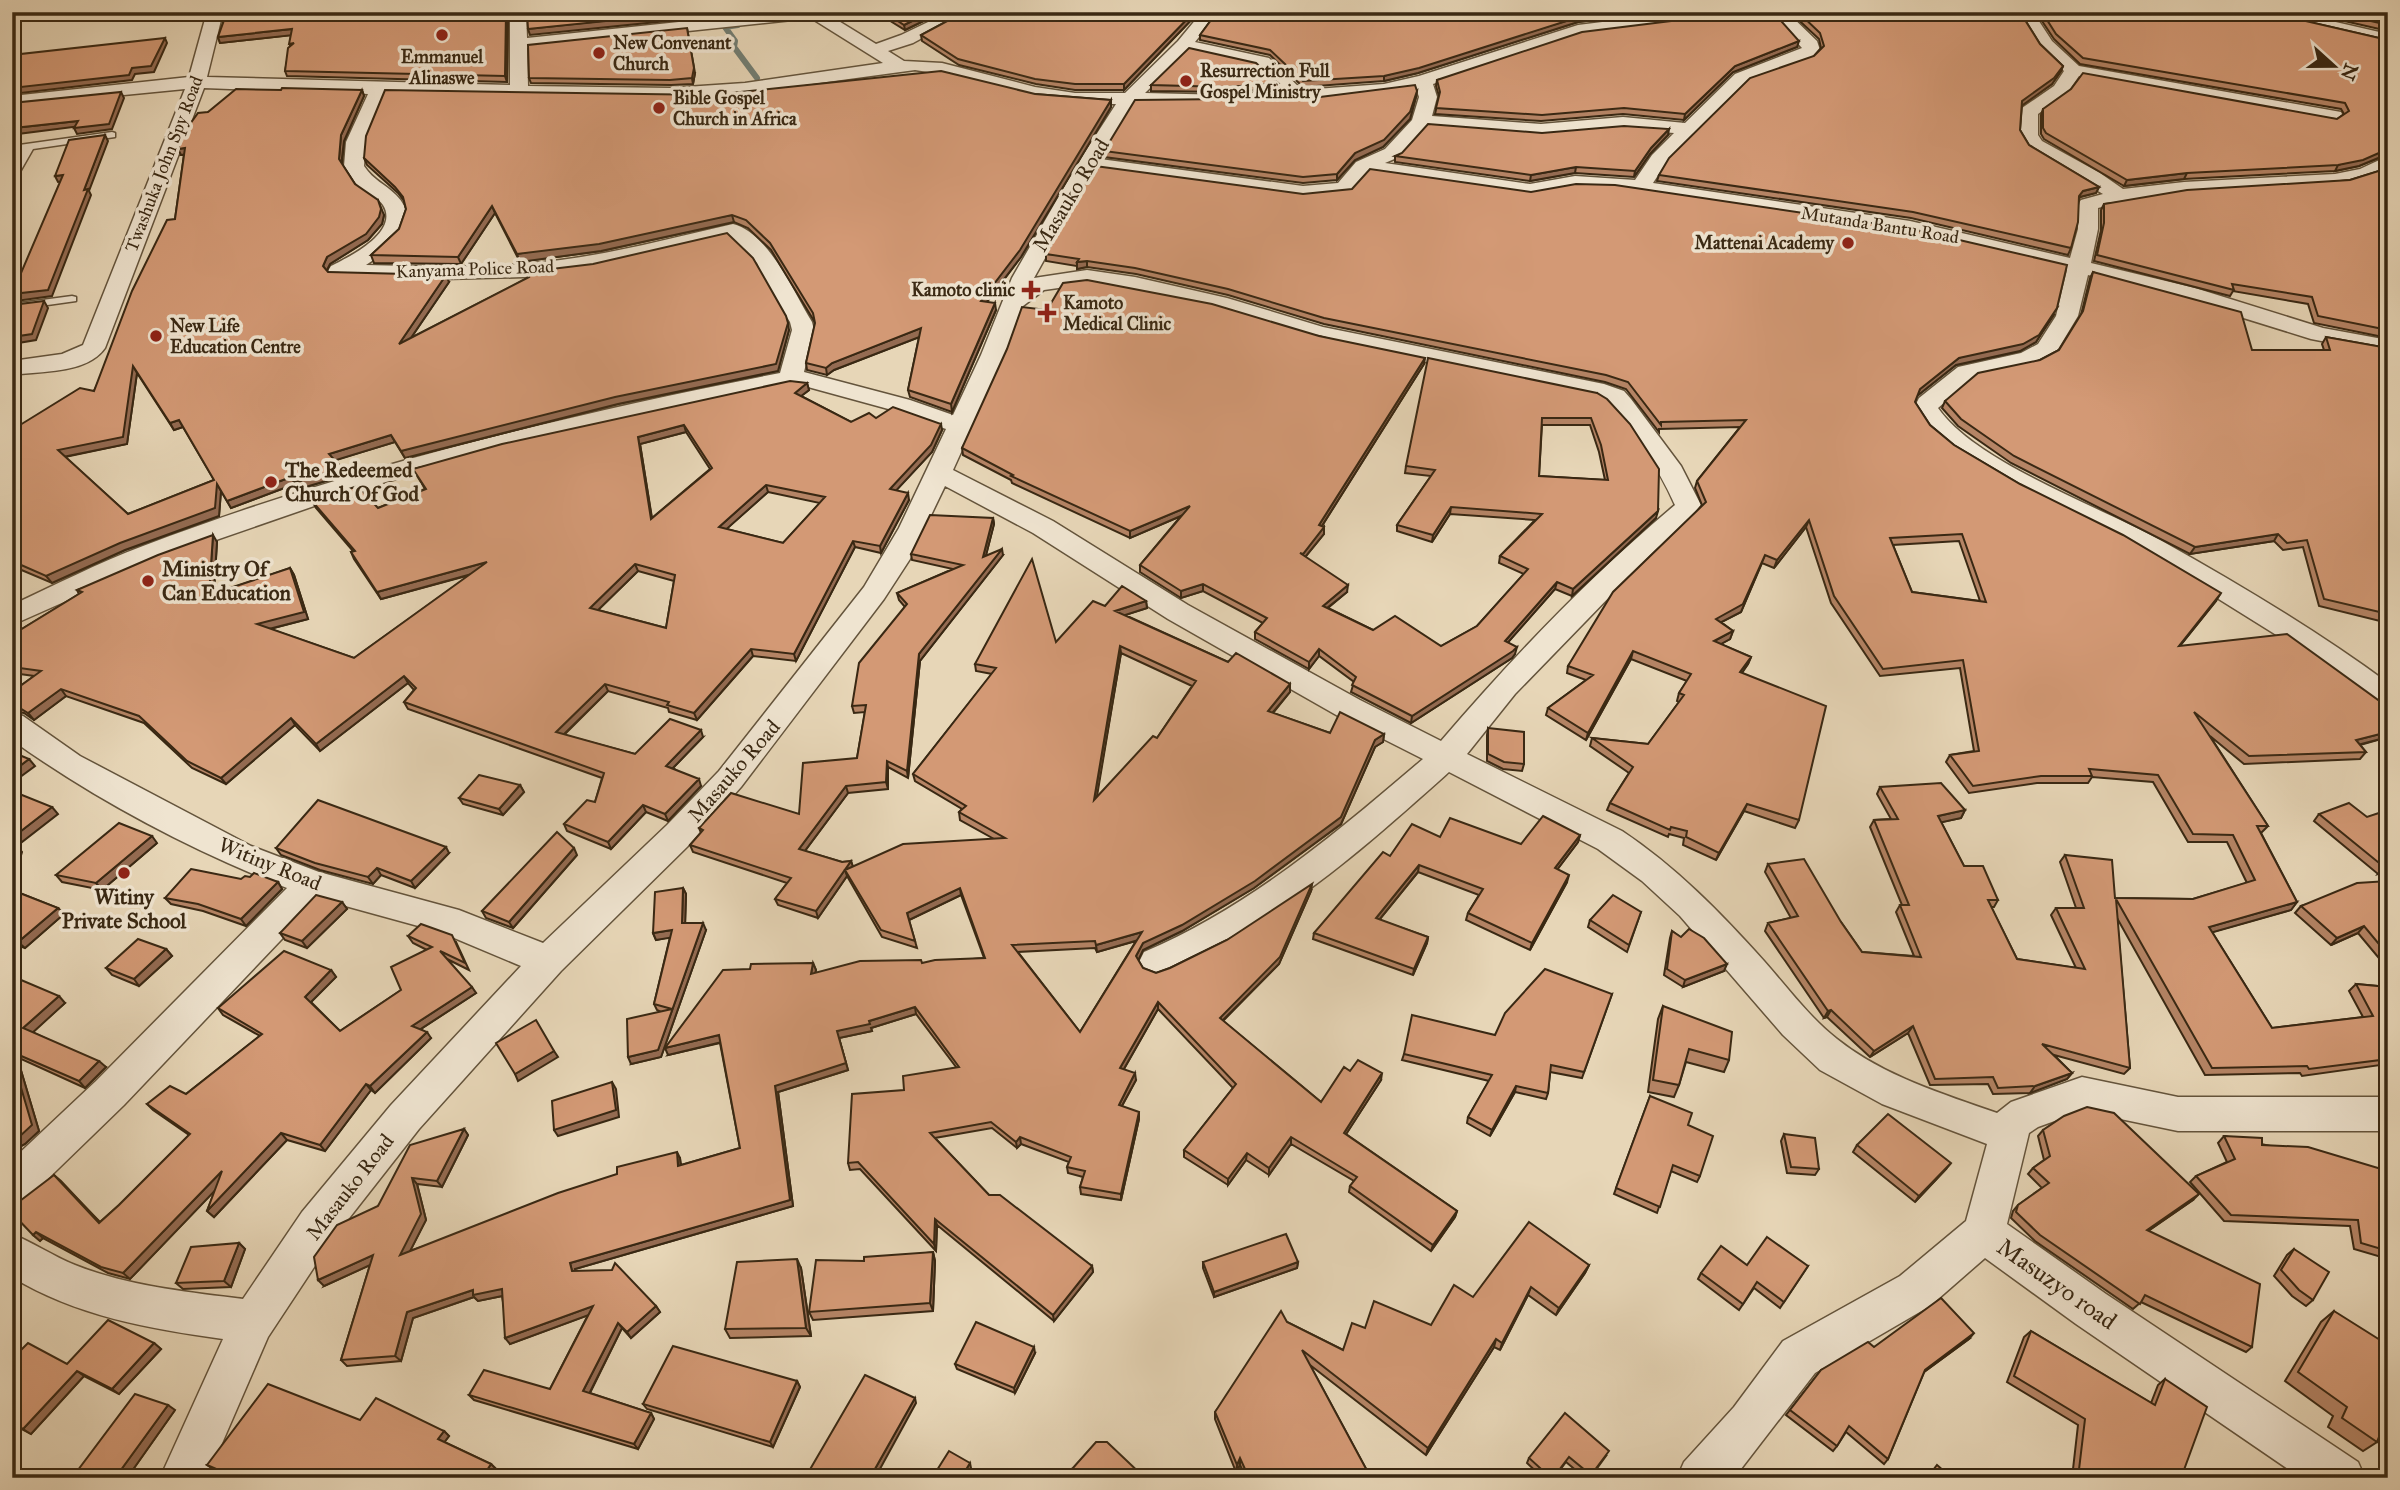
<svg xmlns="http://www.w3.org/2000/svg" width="2400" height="1490" viewBox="0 0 2400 1490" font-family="'IM FELL Great Primer',serif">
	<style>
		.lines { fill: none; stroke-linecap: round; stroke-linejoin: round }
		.stream { stroke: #727e74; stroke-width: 6 }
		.service-casing { stroke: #64543c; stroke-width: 3 }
		.minor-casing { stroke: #64543c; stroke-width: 3 }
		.service { fill: #efe4d0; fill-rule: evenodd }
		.minor { fill: #efe4d0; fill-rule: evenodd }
		.wall { fill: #b58465; stroke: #392813; stroke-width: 2; fill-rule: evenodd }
		.shaded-wall { fill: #946b52; stroke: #392813; stroke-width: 2 }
		.building { fill: #d39975; stroke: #392813; stroke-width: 2; fill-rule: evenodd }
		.poi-dot { fill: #8f2418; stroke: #efe4d0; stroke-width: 2.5 }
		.labels { text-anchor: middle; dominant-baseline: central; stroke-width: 7; stroke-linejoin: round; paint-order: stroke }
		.far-poi-label { font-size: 18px; font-weight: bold; fill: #392813; stroke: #efe4d0; text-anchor: start }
		.far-street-label { font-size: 18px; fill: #392813; stroke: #efe4d0 }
		.street-label { font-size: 21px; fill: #392813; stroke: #efe4d0 }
		.poi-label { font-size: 21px; font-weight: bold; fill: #392813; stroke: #efe4d0; text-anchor: start }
		.near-street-label { font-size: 24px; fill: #392813; stroke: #efe4d0 }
	</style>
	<rect width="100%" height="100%" fill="#e7d6b7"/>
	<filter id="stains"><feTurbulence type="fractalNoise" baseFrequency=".00286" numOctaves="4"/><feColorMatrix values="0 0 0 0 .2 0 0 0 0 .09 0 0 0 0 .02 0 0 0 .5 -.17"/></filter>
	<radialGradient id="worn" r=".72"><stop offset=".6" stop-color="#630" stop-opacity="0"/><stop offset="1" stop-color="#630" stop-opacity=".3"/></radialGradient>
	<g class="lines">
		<polyline class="stream" points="738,25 725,27 735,41 734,47 757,78"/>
		<defs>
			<g id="service">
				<polygon points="112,132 115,133 115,137 33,149 17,177 12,180 12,168 22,150 12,152 12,146"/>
				<polygon points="72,296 76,297 76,301 12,310 12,304"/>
			</g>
			<g id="minor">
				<path d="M 207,12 L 223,12 L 207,77 L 510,85 L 510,12 L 526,12 L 527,38 L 774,12 L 824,12 L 876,44 L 901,35 L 949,12 L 970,12 L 913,43 L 888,51 L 904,61 L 942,63 L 1035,87 L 1075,93 L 1125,93 L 1178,41 L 1202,12 L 1219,12 L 1195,42 L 1269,58 L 1302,90 L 1384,84 L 1419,76 L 1578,25 L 1683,12 L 1734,12 L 1726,17 L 1580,35 L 1433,84 L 1437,97 L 1432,116 L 1541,124 L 1623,117 L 1685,123 L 1735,74 L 1802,48 L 1769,12 L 1787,12 L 1817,41 L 1820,50 L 1811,59 L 1747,82 L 1666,163 L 1653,183 L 1910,221 L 2070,258 L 2078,229 L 2078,204 L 2081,200 L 2103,194 L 2028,149 L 2020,135 L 2020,112 L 2022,108 L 2054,86 L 2064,71 L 2040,48 L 2017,12 L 2033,12 L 2052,41 L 2079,66 L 2341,112 L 2343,116 L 2334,122 L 2079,76 L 2067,93 L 2038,114 L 2038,135 L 2042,141 L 2100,173 L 2123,189 L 2184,182 L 2335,174 L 2360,169 L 2388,156 L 2388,170 C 2353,189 2310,187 2271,189 C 2213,192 2154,193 2098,208 L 2098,229 L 2091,263 L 2195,288 L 2323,328 L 2388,340 L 2388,354 L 2311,339 L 2179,298 L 2088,275 L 2078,316 L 2055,354 L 2036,364 L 1974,377 L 1938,408 C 1976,463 2101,507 2162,541 C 2239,584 2316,630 2388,683 L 2388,710 L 2377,707 L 2291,644 L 2201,588 L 2120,540 L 2018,489 L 1952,450 L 1929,431 L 1914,408 L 1919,398 L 1958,367 L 2021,353 L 2038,344 L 2056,316 L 2067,270 L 1910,233 L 1614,189 L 1575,188 L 1530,196 L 1368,173 L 1351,193 L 1303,198 L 1094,170 L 1034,278 L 1087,270 L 1135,277 L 1227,298 L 1323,327 L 1604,384 L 1624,391 L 1631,399 L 1681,466 L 1702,507 L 1651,554 L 1515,694 L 1467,754 L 1622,831 C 1676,867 1720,912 1764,961 C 1787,987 1809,1017 1837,1039 C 1883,1076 1943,1094 1997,1113 L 2011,1102 L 2082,1077 L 2178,1097 L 2388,1097 L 2388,1131 L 2178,1131 L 2082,1111 L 2038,1127 L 2029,1133 L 2007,1224 L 2106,1294 L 2358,1462 L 2365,1478 L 2301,1478 L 2076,1324 L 1985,1258 L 1930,1306 L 1815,1373 L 1734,1478 L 1677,1478 L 1684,1462 L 1734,1407 L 1783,1341 L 1900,1276 L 1966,1221 L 1987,1144 L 1882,1104 L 1820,1070 L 1783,1035 L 1680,916 L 1642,881 L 1598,849 L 1449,772 C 1383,831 1323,885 1247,931 C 1218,949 1190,966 1157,977 L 1144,972 L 1139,962 L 1144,952 C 1250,907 1336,833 1423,759 L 1338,716 L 1168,619 L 1033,533 L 945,486 L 910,559 L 884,599 L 741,787 L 691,843 L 561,971 L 419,1129 L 332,1240 L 268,1337 L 207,1478 L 160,1478 L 223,1339 C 150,1329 76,1316 12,1277 L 12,1234 C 34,1243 53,1256 75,1265 C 128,1286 187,1292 243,1299 L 302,1212 L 391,1105 L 521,966 L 440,932 L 320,899 L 124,1105 L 26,1200 L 12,1206 L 12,1160 L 96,1081 L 287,888 C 191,850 96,800 12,740 L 12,713 L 23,716 L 80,756 L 251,846 L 319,872 L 459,910 L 543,943 L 667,825 L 719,771 L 864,587 L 899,528 L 946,429 L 892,410 L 808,387 L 791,385 L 735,396 L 504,448 L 372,486 L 161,559 L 12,625 L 12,605 C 55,585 98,563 143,546 C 349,468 564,415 780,373 L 792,330 L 790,322 L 767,285 L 757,263 L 729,237 L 595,268 L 523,277 L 444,279 L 331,276 L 328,271 L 331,266 C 349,257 400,232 383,205 C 378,197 367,195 360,189 C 354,182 349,173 344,166 L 346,142 L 368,94 L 204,88 L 105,348 C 87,374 40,371 12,375 L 12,361 L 62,354 L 83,345 L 185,89 L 12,106 L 12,96 L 189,77 ZM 811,18 L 883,63 L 745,83 L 671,88 L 528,86 L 527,48 ZM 1188,51 L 1257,66 L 1284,91 L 1227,95 L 1145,93 ZM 915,70 C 956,75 995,90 1036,98 C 1063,103 1089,104 1116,104 L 1078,163 L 1012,278 L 981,355 L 953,415 L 910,400 L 804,372 L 814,330 L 812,322 C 794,293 769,233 733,224 C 663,240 594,259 522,264 C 470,268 418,266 366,265 C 388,251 424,222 396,195 C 384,183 374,181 364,166 L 366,142 L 386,94 L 671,98 L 745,93 ZM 1416,88 L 1419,97 L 1412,120 L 1385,149 L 1356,162 L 1338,183 L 1303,186 L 1100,159 L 1134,104 C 1228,105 1324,107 1416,88 ZM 1426,127 L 1541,136 L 1623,129 L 1674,133 L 1652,155 L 1635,180 L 1575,176 L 1530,184 L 1385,163 L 1399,157 ZM 1087,284 L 1135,291 L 1213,308 L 1319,340 L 1597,397 C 1624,409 1663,477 1675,505 C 1590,576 1513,657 1441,741 L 1360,700 L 1188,605 L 1053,521 L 953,470 L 1005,355 L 1023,306 L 1044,290 Z"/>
				<polygon points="2261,12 2292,12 2388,34 2388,44 2263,15"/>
			</g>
		</defs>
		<use href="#service" class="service-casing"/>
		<use href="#minor" class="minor-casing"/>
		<use href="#service" class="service"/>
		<use href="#minor" class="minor"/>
	</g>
	<g class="wall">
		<polygon points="227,12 508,12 507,82 287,76 285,71 290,46 291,35 220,43 218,37"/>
		<polygon points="889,12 942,12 905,30 887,19 886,13"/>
		<polygon points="964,12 1199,12 1124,90 1075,90 1036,84 959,65 922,41 921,35"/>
		<polygon points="1217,12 1660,12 1578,22 1418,73 1384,81 1303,87 1270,55 1200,40 1200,35"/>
		<polygon points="1790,12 2020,12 2040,44 2063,66 2061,71 2052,84 2022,105 2020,130 2029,145 2099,187 2096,193 2080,197 2079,199 2071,248 2068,255 1911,218 1657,181 1659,175 1814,56 1821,48 1819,39"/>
		<polygon points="2036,12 2266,12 2388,40 2388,154 2359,166 2335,171 2184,179 2124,186 2044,139 2041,134 2041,115 2043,109 2337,119 2344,114 2341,109 2080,64 2054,39"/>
		<polygon points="2305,12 2388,12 2388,31"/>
		<polygon points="1728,14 1797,47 1733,72 1684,120 1623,114 1541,121 1435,114 1439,96 1436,86 1437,80"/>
		<polygon points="695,73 693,84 671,85 531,83 529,78"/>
		<polygon points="1278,83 1278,89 1227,92 1151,91 1151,85"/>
		<path d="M 281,90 L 362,90 L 364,96 L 344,141 L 342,164 L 355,184 L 384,215 L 382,224 L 368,240 L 330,264 L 327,270 L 328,272 L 449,282 L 411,338 L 528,278 L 526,272 L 789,330 L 778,371 L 618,404 L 405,458 L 395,442 L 335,460 L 342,468 L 346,475 L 299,489 L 295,484 L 231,508 L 221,491 L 219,516 L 125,550 L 52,583 L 12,566 L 12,466 L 94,391 L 175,219 L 184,155 L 181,155 L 208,112 ZM 137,373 L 174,430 L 183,427 L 214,480 L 128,514 L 65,457 L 127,444 Z"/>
		<polygon points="1035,94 1111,100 1111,107 1021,257 987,302 996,310 952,412 910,397 908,390 919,337 834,370 827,375 807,370 806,363 815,324 814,321 771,250 748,228 734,222 601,251 520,262 495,213 461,264 374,263 371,255 399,229 406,209 404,201 398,193 367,165 364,158 712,95"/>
		<polygon points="1416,97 1410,119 1383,147 1355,160 1337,180 1303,183 1104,157 1104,151"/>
		<polygon points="1542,133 1668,135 1650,154 1634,177 1575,173 1530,181 1395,162 1395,156"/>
		<polygon points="2388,168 2388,338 2314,323 2308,304 2233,291 2230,296 2094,261 2101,230 2101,210 2104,204 2350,180"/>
		<path d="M 1046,254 L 2054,315 L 2036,342 L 2020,351 L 1956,365 L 1917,396 L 1915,402 L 1930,425 L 1954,445 L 2216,601 L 2180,646 L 2388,737 L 2360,745 L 2366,752 L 2360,759 L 2244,764 L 2210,736 L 2268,826 L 2261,833 L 2297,902 L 2291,910 L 2212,932 L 2272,1028 L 2363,1017 L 2349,991 L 2356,984 L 2388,987 L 2388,1064 L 2302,1076 L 2300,1073 L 2205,1075 L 2117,918 L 2130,1068 L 2124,1074 L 2054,1055 L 2072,1073 L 2067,1079 L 2030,1093 L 1993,1094 L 1988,1084 L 1930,1085 L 1908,1033 L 1870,1057 L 1827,1017 L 1824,1018 L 1765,931 L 1768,923 L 1791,918 L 1765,872 L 1768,864 L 1841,922 L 1862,952 L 1914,956 L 1896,912 L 1900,905 L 1902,905 L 1870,827 L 1874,820 L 1891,819 L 1877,794 L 1880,787 L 1965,810 L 1961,818 L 1941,822 L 1964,866 L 1998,900 L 1994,907 L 1991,907 L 2017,959 L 2076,968 L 2051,915 L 2056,908 L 2076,908 L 2060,862 L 2065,855 L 2115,898 L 2193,899 L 2247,883 L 2227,842 L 2188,842 L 2153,782 L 2092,777 L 2088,783 L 2037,783 L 1969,793 L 1946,762 L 1950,755 L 1974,751 L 1960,668 L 1880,676 L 1831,603 L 1806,527 L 1774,568 L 1762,563 L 1741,612 L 1721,622 L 1733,631 L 1730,639 L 1720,644 L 1751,657 L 1748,664 L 1742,672 L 1799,820 L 1795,828 L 1744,811 L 1716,860 L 1683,845 L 1684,838 L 1669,834 L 1668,837 L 1607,810 L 1610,803 L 1629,773 L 1590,746 L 1592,738 L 1648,744 L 1679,702 L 1677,701 L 1679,693 L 1687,681 L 1631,659 L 1586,740 L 1546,715 L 1548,708 L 1586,680 L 1567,673 L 1568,666 L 1702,505 L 1695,488 L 1697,481 L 1740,427 L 1659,429 L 1659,432 L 1626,389 L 1605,382 L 1324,324 L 1228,295 L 1136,274 L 1087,267 L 1077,269 L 1077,266 L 1046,261 ZM 1959,541 L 1980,601 L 1912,592 L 1893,545 Z"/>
		<polygon points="2093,272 2252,350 2324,350 2322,344 2326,337 2388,348 2388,623 2319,606 2303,547 2283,550 2274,541 2190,554 2011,463 1958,426 1942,408 1945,401 2040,360 2059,350 2081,315 2090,278"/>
		<path d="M 1047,310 L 1319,336 L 1424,364 L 1322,526 L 1324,527 L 1324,534 L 1305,557 L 1347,592 L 1328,608 L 1373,630 L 1441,646 L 1477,626 L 1524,574 L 1499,563 L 1500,556 L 1535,520 L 1450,514 L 1432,542 L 1397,531 L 1397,525 L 1431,476 L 1405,473 L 1406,466 L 1597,393 L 1656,518 L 1572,596 L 1555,589 L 1508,642 L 1515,654 L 1512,658 L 1411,723 L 1351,692 L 1354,682 L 1319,656 L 1309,669 L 1255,639 L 1255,632 L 1263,623 L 1203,591 L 1181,598 L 1140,572 L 1140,565 L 1181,516 L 1130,538 L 1012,483 L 1011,480 L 963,455 L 962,448 ZM 1542,425 L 1590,425 L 1599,452 L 1605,480 L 1539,476 Z"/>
		<path d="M 807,383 L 809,390 L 801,396 L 851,422 L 876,418 L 942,430 L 932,452 L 896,490 L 909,500 L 881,553 L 855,547 L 796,661 L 753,656 L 697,720 L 669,712 L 668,708 L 608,691 L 564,735 L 635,754 L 703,737 L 673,768 L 701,786 L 668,821 L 646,812 L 611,849 L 567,831 L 564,824 L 595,802 L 602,778 L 408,709 L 404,702 L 414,690 L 408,683 L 320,751 L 295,725 L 226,784 L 192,768 L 144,723 L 66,696 L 34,720 L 24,713 L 12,711 L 12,692 L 34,676 L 12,673 L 12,635 L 79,594 L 77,590 L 217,542 L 214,594 L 290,568 L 294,575 L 308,619 L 270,629 L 354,658 L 470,575 L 381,599 L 354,559 L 351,552 L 353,551 L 316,508 L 312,501 L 378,508 L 425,489 L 413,469 ZM 686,432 L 710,469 L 652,518 L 640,444 ZM 768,492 L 820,503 L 783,543 L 726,529 ZM 638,571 L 674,581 L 666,628 L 598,610 Z"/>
		<path d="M 993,518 L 994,524 L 986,555 L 1003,555 L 920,661 L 908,778 L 888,767 L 888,789 L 848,793 L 805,851 L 842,862 L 851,861 L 853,867 L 994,839 L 960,820 L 959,812 L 962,809 L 915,781 L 913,774 L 992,674 L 976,671 L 975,664 L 1056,642 L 1105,606 L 1146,601 L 1147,608 L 1125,615 L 1228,662 L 1290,684 L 1290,692 L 1273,713 L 1330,733 L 1384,734 L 1383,742 L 1375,747 L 1341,824 L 1254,888 L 1182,931 L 1143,950 L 1138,960 L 1143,968 L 1156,973 L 1170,968 L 1227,940 L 1311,891 L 1279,964 L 1223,1021 L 1321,1102 L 1350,1071 L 1381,1080 L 1346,1134 L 1457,1211 L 1455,1217 L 1431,1251 L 1349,1192 L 1350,1186 L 1354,1181 L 1291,1144 L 1269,1175 L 1246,1160 L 1228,1185 L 1184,1157 L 1184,1150 L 1233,1088 L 1158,1009 L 1124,1069 L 1136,1080 L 1122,1106 L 1139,1119 L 1121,1200 L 1081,1194 L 1080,1187 L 1083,1177 L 1068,1173 L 1067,1167 L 1069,1162 L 1021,1144 L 1017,1148 L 992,1128 L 935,1138 L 989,1195 L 1092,1266 L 1093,1272 L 1054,1321 L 937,1225 L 936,1251 L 860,1169 L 850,1170 L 848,1163 L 904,1090 L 956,1067 L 916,1014 L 871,1028 L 872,1031 L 839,1038 L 848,1070 L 778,1092 L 793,1206 L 575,1269 L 575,1271 L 656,1306 L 660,1312 L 631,1338 L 622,1328 L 590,1393 L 651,1413 L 654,1419 L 638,1449 L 474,1400 L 469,1395 L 550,1389 L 588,1315 L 510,1344 L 502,1296 L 478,1301 L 474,1297 L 413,1318 L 401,1361 L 347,1366 L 341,1360 L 370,1265 L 324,1286 L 378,1206 L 464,1129 L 468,1135 L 442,1187 L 417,1184 L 426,1220 L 410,1251 L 680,1158 L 681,1165 L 740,1148 L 720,1043 L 668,1055 L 750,969 L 813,963 L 816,970 L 815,973 L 984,958 L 961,895 L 909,920 L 917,948 L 882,937 L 847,876 L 818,918 L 778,905 L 775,899 L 787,883 L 693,852 L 690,845 L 701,833 L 699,828 L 799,814 L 857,758 L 865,712 L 854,713 L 852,706 L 905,607 L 899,600 L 897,593 L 953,569 L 912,560 L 911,554 ZM 1121,653 L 1192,686 L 1157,738 L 1096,798 ZM 1136,941 L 1080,1032 L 1018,952 L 1095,948 L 1097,952 Z"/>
		<polygon points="1488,728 1524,764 1522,771 1503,769 1487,761 1487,735"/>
		<polygon points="520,785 524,792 503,815 463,804 459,798"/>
		<polygon points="2319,814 2367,817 2388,871 2378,874 2314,821"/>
		<polygon points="1580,835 1578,842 1557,870 1567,882 1530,950 1466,920 1468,913 1479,895 1418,872 1379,920 1428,937 1427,943 1413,975 1313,939 1314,933 1390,856 1440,837 1521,844"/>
		<polygon points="157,843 102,890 62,882 56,875"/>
		<polygon points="276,848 449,853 415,888 381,875 373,884 320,870 281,855"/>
		<polygon points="577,855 513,928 486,918 482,911"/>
		<polygon points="250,877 278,882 282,889 246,926 203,911 171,904 165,898"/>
		<polygon points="2388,881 2388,969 2358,933 2331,945 2295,913 2301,906"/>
		<polygon points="683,888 686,894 685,923 706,930 661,1057 631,1064 661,1012 657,1010 654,1004 670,937 656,940 653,933"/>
		<polygon points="12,890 58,908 64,914 25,948 12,943"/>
		<polygon points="342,902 347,909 307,948 285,940 280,933"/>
		<polygon points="1641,912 1627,952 1588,927 1590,920"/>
		<polygon points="1672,931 1724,971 1683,987 1664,975 1670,938"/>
		<polygon points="408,936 456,942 469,970 447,959 476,993 421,1029 431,1038 375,1093 371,1090 325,1151 287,1140 214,1217 207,1211 215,1190 130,1279 108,1273 43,1238 40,1241 33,1235 54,1175 100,1222 119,1205 189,1135 153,1110 147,1104 186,1094 260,1036 223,1015 218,1008 331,970 336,977 311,1002 340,1031 401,990 427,950 413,943"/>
		<polygon points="166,949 172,956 139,986 112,975 106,968"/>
		<polygon points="12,979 65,1003 32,1032 106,1067 85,1088 17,1057 39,1131 25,1144 12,1151"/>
		<polygon points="1612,994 1582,1078 1550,1072 1548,1093 1546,1099 1515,1092 1490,1136 1467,1123 1468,1117 1489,1081 1402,1060 1404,1054 1495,1035"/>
		<polygon points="1663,1006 1729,1060 1724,1072 1686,1062 1679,1085 1674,1097 1648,1092 1658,1019"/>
		<polygon points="1650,1096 1700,1176 1697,1182 1671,1171 1657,1213 1614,1194"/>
		<polygon points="2043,1130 2193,1200 2148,1231 2252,1347 2246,1352 2141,1302 2133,1309 2035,1241 2011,1218 2013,1211 2018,1205 2042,1188 2028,1174 2033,1168 2044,1160 2038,1136"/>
		<polygon points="1784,1134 1819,1169 1815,1175 1787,1173 1781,1141"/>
		<polygon points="2224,1136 2388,1171 2388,1259 2354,1249 2350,1226 2224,1221 2190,1182 2196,1176 2227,1162 2218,1143"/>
		<polygon points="1857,1145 1946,1169 1915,1202 1853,1152"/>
		<polygon points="239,1243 245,1249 231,1287 183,1289 176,1283"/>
		<polygon points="2294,1249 2313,1300 2306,1306 2292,1296 2274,1276 2287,1255"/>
		<polygon points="933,1252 935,1261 933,1311 813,1320 809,1312 864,1261"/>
		<polygon points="1203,1262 1298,1262 1297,1268 1214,1297 1203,1268"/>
		<polygon points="1589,1265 1585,1273 1556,1315 1528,1295 1500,1350 1494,1347 1426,1455 1310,1365 1371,1478 1246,1478 1240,1465 1236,1472 1215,1419 1215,1412 1287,1322 1343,1350 1365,1328 1431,1325 1473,1297"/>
		<polygon points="1808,1266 1780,1308 1754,1288 1739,1310 1698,1279 1701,1273"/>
		<polygon points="801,1268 811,1336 730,1338 725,1329"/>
		<polygon points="2334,1311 2377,1442 2363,1451 2328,1427 2333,1416 2285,1381 2321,1322"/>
		<polygon points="2031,1331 2151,1403 2158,1385 2165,1379 2181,1478 2072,1478 2078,1425 2007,1382 2024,1337"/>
		<polygon points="1969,1339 1924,1372 1888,1459 1884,1464 1846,1432 1837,1446 1833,1451 1786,1415 1821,1370 1874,1347"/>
		<polygon points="154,1343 161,1349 119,1394 84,1376 31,1434 12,1424 12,1359 67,1364"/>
		<polygon points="1035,1353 1015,1393 957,1369 955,1364"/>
		<polygon points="797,1381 800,1387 773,1447 647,1409 643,1404"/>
		<polygon points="175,1410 127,1478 95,1478 85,1474 78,1470"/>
		<polygon points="360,1420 444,1431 449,1436 444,1442 491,1464 496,1469 490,1478 231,1478 214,1470 207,1465"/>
		<polygon points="1606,1456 1590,1478 1585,1478 1566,1462 1554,1478 1543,1478 1527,1463 1529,1458"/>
		<polygon points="1072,1469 1145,1478 1076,1478 1072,1474"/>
	</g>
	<g class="shaded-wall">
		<polygon points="506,12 508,12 507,82 505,76"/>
		<polygon points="685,12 686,19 530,35 528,29"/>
		<polygon points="930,12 942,12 905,30 904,25"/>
		<polygon points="1194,12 1199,12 1124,90 1124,84"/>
		<polygon points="1615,12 1660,12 1578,22 1418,73 1384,81 1384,76 1579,17"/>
		<polygon points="687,28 695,73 693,84 692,78"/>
		<polygon points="292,29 294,35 220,43 218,37"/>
		<polygon points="165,38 167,43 154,72 135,74 132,80 12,94 12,88 132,68"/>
		<polygon points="1799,41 1797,47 1733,72 1684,120 1685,114 1735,66"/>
		<polygon points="2063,66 2061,71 2052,84 2020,107 2022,101"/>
		<polygon points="362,90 364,96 344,141 341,166 339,159 341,135"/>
		<polygon points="1417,91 1416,97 1410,119 1383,147 1355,160 1337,180 1337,174 1355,153"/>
		<polygon points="121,92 124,98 112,129 77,134 74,128"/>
		<polygon points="1111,100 1111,107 1021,257 982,308 981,301"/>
		<polygon points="78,121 81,126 18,134 12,144 12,132 14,128"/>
		<polygon points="1669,129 1668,135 1650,154 1634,177 1635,171 1651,148"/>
		<polygon points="105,135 108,141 89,191 91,195 52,296 16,301 12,294 84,190"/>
		<polygon points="185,148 188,154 181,155 178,149"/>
		<polygon points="2388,149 2388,154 2359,166 2335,171 2338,165"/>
		<polygon points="1576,167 1575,173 1530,181 1531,175"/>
		<polygon points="2187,173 2184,179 2124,186 2127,180"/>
		<polygon points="63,175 66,181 58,182 55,176"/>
		<polygon points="2099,187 2096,193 2080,197 2076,202 2079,196 2083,191"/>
		<polygon points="378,200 384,215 382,224 368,240 330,264 326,272 323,266 327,257"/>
		<polygon points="492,206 495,213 461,264 458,257"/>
		<polygon points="732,215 734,222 601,251 520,262 517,254"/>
		<polygon points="1087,261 1087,267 1077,269 1077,262"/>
		<polygon points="446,275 449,282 402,351 399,344"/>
		<polygon points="44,301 48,308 36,340 12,344 12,337"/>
		<polygon points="995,303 996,310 952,412 951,404"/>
		<polygon points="2057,308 2036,342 2020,351 1956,365 1917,396 1920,389 1959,358"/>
		<polygon points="788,323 789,330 778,371 618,404 405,458 401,451"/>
		<polygon points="921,328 922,336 834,370 827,375 826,368 832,363"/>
		<polygon points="1425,358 1424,364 1318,532 1319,525"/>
		<polygon points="133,366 137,373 127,444 63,457 58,450"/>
		<polygon points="807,383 809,390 796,400 795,393"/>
		<polygon points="179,420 183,427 174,430 170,423"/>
		<polygon points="941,424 942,430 932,452 892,495 890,489"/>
		<polygon points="684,425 686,432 640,444 653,526 651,519 638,437"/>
		<polygon points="391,435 395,442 333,461 329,454"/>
		<polygon points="342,468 346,475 299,489 296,482"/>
		<polygon points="291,477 295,484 231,508 227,501"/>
		<polygon points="217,484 221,491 219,516 125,550 52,583 46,576"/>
		<polygon points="766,485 768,492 721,534 719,527"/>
		<polygon points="908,493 909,500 881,553 880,546"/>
		<polygon points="1190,506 1190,512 1130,538 1130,531"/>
		<polygon points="1451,507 1450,514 1432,542 1433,535"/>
		<polygon points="1658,511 1656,518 1572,596 1573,589"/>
		<polygon points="993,518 994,524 984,563 983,557"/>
		<polygon points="1809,520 1806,527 1774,568 1777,560"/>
		<polygon points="1324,527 1324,534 1302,561 1303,554"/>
		<polygon points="2278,534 2274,541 2190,554 2195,547"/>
		<polygon points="213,535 217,542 213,602 209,595"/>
		<polygon points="853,541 855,547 796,661 794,654"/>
		<polygon points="1002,549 1003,555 920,661 908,778 907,771 919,654"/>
		<polygon points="1765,555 1741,612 1714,626 1716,619"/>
		<polygon points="487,562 490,569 381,599 377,592"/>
		<polygon points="635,564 638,571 593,615 590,608"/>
		<polygon points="290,568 294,575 308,619 261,631 257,624"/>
		<polygon points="1557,582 1555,589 1503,648 1505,641"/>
		<polygon points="1203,584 1203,591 1181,598 1181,591"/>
		<polygon points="1348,585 1347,592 1322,612 1323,606"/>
		<polygon points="2221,593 2216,601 2174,653 2179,646"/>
		<polygon points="1146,601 1147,608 1116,618 1115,611"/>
		<polygon points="1733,631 1730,639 1712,649 1714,641"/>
		<polygon points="1120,646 1121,653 1095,808 1094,800"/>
		<polygon points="1517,647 1515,654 1512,658 1411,723 1412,716"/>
		<polygon points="751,649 753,656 697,720 694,713"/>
		<polygon points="1319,649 1319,656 1309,669 1309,662"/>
		<polygon points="1633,651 1631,659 1586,740 1588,733"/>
		<polygon points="1751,657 1748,664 1738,679 1740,672"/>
		<polygon points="404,676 408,683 320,751 316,744"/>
		<polygon points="605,684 608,691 559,739 556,732"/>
		<polygon points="1290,684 1290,692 1268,718 1268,711"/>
		<polygon points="61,689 66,696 34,720 28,713"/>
		<polygon points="291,718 295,725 226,784 221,778"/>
		<polygon points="701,730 703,737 669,772 666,766"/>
		<polygon points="2388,732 2388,737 2350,747 2356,740"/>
		<polygon points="1384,734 1383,742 1375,747 1341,824 1254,888 1182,931 1143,950 1137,963 1136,956 1143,943 1375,740"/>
		<polygon points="29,759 35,766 12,783 12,772"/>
		<polygon points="887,761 888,767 888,789 886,782"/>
		<polygon points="699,779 701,786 668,821 665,814"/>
		<polygon points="520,785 524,792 503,815 499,809"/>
		<polygon points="846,786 848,793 801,856 799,849"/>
		<polygon points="1747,804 1744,811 1716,860 1719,853"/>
		<polygon points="643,805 646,812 611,849 608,842"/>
		<polygon points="52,807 58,814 17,846 22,852 12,886 12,838"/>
		<polygon points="1965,810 1961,818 1934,824 1938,816"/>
		<polygon points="1580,835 1578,842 1553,875 1555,868"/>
		<polygon points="152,836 157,843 102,890 96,883"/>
		<polygon points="446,847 449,853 415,888 411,881"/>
		<polygon points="574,848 577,855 513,928 509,922"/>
		<polygon points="851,861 853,867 845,870 847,876 818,918 816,911"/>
		<polygon points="1419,865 1418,872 1375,925 1376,918"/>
		<polygon points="2388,866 2388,871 2378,874 2384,867"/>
		<polygon points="377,868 381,875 373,884 368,877"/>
		<polygon points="1569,875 1567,882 1530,950 1532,943"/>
		<polygon points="278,882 282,889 246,926 241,919"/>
		<polygon points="1312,884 1311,891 1279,964 1219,1024 1220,1018"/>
		<polygon points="683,888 686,894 685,929 682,923"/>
		<polygon points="960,888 961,895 909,920 907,913"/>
		<polygon points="342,902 347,909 307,948 302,941"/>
		<polygon points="2297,902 2291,910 2203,935 2209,927"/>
		<polygon points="58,908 64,914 25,948 18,942"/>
		<polygon points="703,923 706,930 661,1057 631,1064 628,1057 658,1050"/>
		<polygon points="2364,926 2358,933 2331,945 2337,938"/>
		<polygon points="672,930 675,937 656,940 653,933"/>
		<polygon points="1142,932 1142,939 1097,952 1096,945"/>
		<polygon points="1428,937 1427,943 1413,975 1414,969"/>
		<polygon points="166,949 172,956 139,986 134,979"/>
		<polygon points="813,963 816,970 813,981 811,974"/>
		<polygon points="1727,964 1724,971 1683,987 1685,980"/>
		<polygon points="331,970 336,977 310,1003 305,997"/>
		<polygon points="472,987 476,993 416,1032 412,1026"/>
		<polygon points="59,996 65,1003 30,1035 23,1028"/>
		<polygon points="1158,1002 1158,1009 1121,1074 1120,1068"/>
		<polygon points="915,1007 916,1014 871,1028 872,1031 839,1038 848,1070 778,1092 793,1206 575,1269 576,1277 572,1271 570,1263 790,1200 775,1086 837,1031"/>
		<polygon points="1831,1010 1827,1017 1824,1018 1828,1011"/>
		<polygon points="1913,1026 1908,1033 1870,1057 1874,1051"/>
		<polygon points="427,1032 431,1038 375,1093 370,1086"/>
		<polygon points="719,1035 722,1042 668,1055 665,1048"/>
		<polygon points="554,1051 558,1057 518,1081 515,1074"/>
		<polygon points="12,1052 17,1057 39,1131 25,1144 12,1151"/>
		<polygon points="99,1061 106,1067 85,1088 79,1081"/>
		<polygon points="1135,1073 1136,1080 1119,1111 1119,1105"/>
		<polygon points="1382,1073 1381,1080 1343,1139 1344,1133"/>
		<polygon points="2072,1073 2067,1079 2030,1093 2035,1086"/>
		<polygon points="612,1082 616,1089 619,1117 558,1136 554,1130"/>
		<polygon points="366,1084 371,1090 325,1151 320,1145"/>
		<polygon points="1516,1086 1515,1092 1490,1136 1492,1130"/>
		<polygon points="1139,1112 1139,1119 1121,1200 1121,1194"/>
		<polygon points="464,1129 468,1135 442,1187 437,1181"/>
		<polygon points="281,1133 287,1140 214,1217 207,1211"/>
		<polygon points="1020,1137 1021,1144 1017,1148 1016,1142"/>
		<polygon points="1291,1137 1291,1144 1269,1175 1269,1168"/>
		<polygon points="677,1152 680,1158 681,1172 678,1166"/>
		<polygon points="1247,1153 1246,1160 1228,1185 1228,1179"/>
		<polygon points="1951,1163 1946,1169 1915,1202 1919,1196"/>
		<polygon points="222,1171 228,1177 130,1279 123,1273"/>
		<polygon points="54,1175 61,1181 106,1229 99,1223"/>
		<polygon points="412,1178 417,1184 426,1220 405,1261 400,1255"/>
		<polygon points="2199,1194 2193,1200 2141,1236 2147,1230"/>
		<polygon points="1457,1211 1455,1217 1431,1251 1433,1245"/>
		<polygon points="935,1219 937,1225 936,1251 934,1244"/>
		<polygon points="36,1232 43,1238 40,1241 33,1235"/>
		<polygon points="239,1243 245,1249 231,1287 224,1281"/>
		<polygon points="933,1252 935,1261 933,1311 930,1303"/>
		<polygon points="373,1255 379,1261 324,1286 318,1280"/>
		<polygon points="797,1259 801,1268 811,1336 806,1328"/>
		<polygon points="1298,1262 1297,1268 1214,1297 1214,1292"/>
		<polygon points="1589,1265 1585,1273 1556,1315 1559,1308"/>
		<polygon points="1092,1266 1093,1272 1054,1321 1053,1315"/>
		<polygon points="1531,1287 1528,1295 1500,1350 1502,1343"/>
		<polygon points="502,1289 507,1295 478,1301 474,1297 413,1318 401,1361 395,1356 407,1312 473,1290"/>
		<polygon points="593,1306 597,1312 510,1344 505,1338"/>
		<polygon points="656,1306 660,1312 631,1338 627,1332"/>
		<polygon points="618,1323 622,1328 588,1396 583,1391"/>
		<polygon points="1974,1333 1969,1339 1920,1375 1925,1370"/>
		<polygon points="1496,1339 1494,1347 1426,1455 1428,1448"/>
		<polygon points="154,1343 161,1349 119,1394 112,1389"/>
		<polygon points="1034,1347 1035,1353 1015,1393 1014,1388"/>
		<polygon points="77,1371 84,1376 31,1434 23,1429"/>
		<polygon points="797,1381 800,1387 773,1447 770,1442"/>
		<polygon points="915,1398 916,1403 875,1478 872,1478 871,1476"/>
		<polygon points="168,1405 175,1410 127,1478 115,1478"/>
		<polygon points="651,1413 654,1419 638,1449 634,1444"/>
		<polygon points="444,1431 449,1436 443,1444 438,1439"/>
		<polygon points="1240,1458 1240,1465 1236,1472 1237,1465"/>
		<polygon points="970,1463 971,1468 965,1478 961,1478"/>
		<polygon points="491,1464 496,1469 490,1478 482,1478"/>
	</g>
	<g class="building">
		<polygon points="227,12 506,12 505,76 285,71 288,48 294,43 289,44 292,29 218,37"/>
		<polygon points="527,12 684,12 685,13 528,29"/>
		<polygon points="889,12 930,12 904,25 886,13"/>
		<polygon points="964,12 1194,12 1124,84 1075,84 1035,79 958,59 921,35"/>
		<polygon points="1217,12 1615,12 1579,17 1419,68 1384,76 1303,81 1270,50 1200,35"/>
		<polygon points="1731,12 1773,12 1799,41 1735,66 1685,114 1624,108 1542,115 1436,108 1440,92 1437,80 1582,32 1728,14"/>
		<polygon points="1798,12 2020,12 2040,44 2063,66 2054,78 2022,101 2020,130 2029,145 2099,187 2083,191 2079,196 2078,222 2071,248 1913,212 1659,175 1669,158 1750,78 1814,56 1824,46 1820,33"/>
		<polygon points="2042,12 2266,12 2388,40 2388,149 2363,160 2338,165 2187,173 2127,180 2046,133 2043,128 2043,109 2071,89 2083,73 2337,119 2349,111 2345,103 2083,58 2056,34"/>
		<polygon points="2332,12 2388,12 2388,25"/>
		<polygon points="687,28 694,68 692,78 670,80 529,78 528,45"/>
		<polygon points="165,38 151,66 132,68 129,75 12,88 12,55"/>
		<polygon points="1189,48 1256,63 1278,83 1227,87 1151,85"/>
		<polygon points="941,71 1035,94 1111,100 1020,250 981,301 995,303 951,404 908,390 921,328 832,363 826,368 806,363 815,323 813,313 770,243 746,220 732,215 599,244 517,254 492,206 458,257 371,255 399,229 406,209 403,197 395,187 364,158 366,136 385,90 712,95"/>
		<polygon points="1415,85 1417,91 1410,112 1384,140 1355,153 1337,174 1303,177 1104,151 1135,100 1312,98"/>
		<path d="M 282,88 L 362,90 L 341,135 L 339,159 L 355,184 L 378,200 L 381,209 L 379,217 L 366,234 L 327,257 L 323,266 L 328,272 L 446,275 L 399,344 L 529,277 L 526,272 L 593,264 L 727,233 L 753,258 L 786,316 L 788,323 L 776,364 L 615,397 L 401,451 L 391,435 L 329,454 L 342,468 L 296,482 L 291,477 L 227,501 L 217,484 L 215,508 L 120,543 L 46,576 L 12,561 L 12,466 L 20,425 L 80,388 L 94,391 L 132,291 L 167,220 L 175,219 L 185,148 L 178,149 L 185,131 L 198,113 L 208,112 L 236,89 L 281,90 ZM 133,366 L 170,423 L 179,420 L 214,480 L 128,514 L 58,450 L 123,437 Z"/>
		<polygon points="121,92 109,124 74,128 78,121 14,128 12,132 12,103"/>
		<polygon points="1428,124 1542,133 1624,126 1669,129 1651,148 1635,171 1576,167 1531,175 1395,156 1402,153"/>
		<polygon points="105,135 84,190 88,189 48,290 12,294 63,175 55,176 69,140"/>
		<path d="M 1095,166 L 1303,194 L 1352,189 L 1370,169 L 1531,192 L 1576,184 L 1615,185 L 1912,229 L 2067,265 L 2057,308 L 2039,335 L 2023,344 L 1959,358 L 1920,389 L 1915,402 L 1930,425 L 1954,445 L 2020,484 L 2123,535 L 2221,593 L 2179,646 L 2287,634 L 2381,702 L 2388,704 L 2388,732 L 2356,740 L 2366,752 L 2249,756 L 2194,712 L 2268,826 L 2257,826 L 2297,902 L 2209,927 L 2272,1028 L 2373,1016 L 2356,984 L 2388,987 L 2388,1059 L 2309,1069 L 2307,1066 L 2212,1068 L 2116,899 L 2130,1068 L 2042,1044 L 2072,1073 L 2035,1086 L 1998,1088 L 1993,1077 L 1935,1079 L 1913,1026 L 1874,1051 L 1831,1010 L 1828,1011 L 1768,923 L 1798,916 L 1768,864 L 1804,859 L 1841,922 L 1862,952 L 1921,957 L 1900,905 L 1909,905 L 1874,820 L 1898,819 L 1880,787 L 1941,783 L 1965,810 L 1938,816 L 1964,866 L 1983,866 L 1998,900 L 1988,900 L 2017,959 L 2085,969 L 2056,908 L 2084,908 L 2065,855 L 2112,860 L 2115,898 L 2193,899 L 2255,880 L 2233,835 L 2193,834 L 2158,775 L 2089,769 L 2092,776 L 2041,776 L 1973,786 L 1950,755 L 1979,751 L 1963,660 L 1883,669 L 1834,596 L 1809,520 L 1777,560 L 1765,555 L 1743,604 L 1716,619 L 1733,631 L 1714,641 L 1751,657 L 1740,672 L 1826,706 L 1799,820 L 1747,804 L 1719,853 L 1686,837 L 1687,831 L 1671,827 L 1670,830 L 1610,803 L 1633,767 L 1592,738 L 1648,744 L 1684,695 L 1679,693 L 1691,674 L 1633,651 L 1588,733 L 1548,708 L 1593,675 L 1568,666 L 1613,592 L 1706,502 L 1697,481 L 1746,420 L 1661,422 L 1661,425 L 1628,382 L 1606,375 L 1324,318 L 1228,289 L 1135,268 L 1087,261 L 1077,262 L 1079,259 L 1046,254 ZM 1962,534 L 1986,602 L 1912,592 L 1890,538 Z"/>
		<polygon points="2388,168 2388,330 2318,316 2312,297 2232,284 2234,290 2097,255 2104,223 2104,204 2187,190 2350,180"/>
		<polygon points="2093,272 2241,312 2252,350 2330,350 2326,337 2388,348 2388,614 2324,599 2307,540 2287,543 2278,534 2195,547 2014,456 1961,419 1945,401 1978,373 2040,360 2059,350 2083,311"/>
		<path d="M 1087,280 L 1212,304 L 1319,336 L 1425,358 L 1319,525 L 1324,527 L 1303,554 L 1300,553 L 1348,585 L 1323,606 L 1373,630 L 1395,616 L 1441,646 L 1477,626 L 1528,569 L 1500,556 L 1542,514 L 1451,507 L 1433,535 L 1397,525 L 1435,470 L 1406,466 L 1428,358 L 1597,393 L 1607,399 L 1630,424 L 1659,469 L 1658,511 L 1573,589 L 1557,582 L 1505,641 L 1517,647 L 1513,651 L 1412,716 L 1352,685 L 1356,677 L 1319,649 L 1309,662 L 1255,632 L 1267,618 L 1203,584 L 1181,591 L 1140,565 L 1190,506 L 1130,531 L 1011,476 L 1013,475 L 962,448 L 1007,349 L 1022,307 L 1047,310 L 1063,283 ZM 1542,418 L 1591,418 L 1601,445 L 1608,480 L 1539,476 Z"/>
		<polygon points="44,301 32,334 12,337 12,305"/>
		<path d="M 790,381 L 807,383 L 795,393 L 851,422 L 869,413 L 876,418 L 893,407 L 941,424 L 931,445 L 890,489 L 908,493 L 880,546 L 853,541 L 794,654 L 751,649 L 694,713 L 667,705 L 669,702 L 605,684 L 556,732 L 635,754 L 670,719 L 701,730 L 666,766 L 699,779 L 665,814 L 643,805 L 608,842 L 564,824 L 587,800 L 595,802 L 604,773 L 404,702 L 416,688 L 404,676 L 316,744 L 291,718 L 221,778 L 187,761 L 139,716 L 61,689 L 28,713 L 18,707 L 12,705 L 12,692 L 41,671 L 12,667 L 12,635 L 82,592 L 77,590 L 158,555 L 213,535 L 209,595 L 290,568 L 304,612 L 257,624 L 354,658 L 487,562 L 377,592 L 351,552 L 355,551 L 312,501 L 358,486 L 378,508 L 426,489 L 413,469 L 502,444 ZM 684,425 L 712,468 L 651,519 L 638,437 ZM 766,485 L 825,497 L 783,543 L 719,527 ZM 635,564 L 675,575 L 666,628 L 590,608 Z"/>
		<polygon points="930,515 993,518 983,557 1002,549 919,654 907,771 887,761 886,782 846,786 799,849 842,862 851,861 816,911 775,899 791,878 690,845 703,830 699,828 731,793 799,814 803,763 857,758 866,705 852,706 859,663 907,604 897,593 963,565 911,554"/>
		<path d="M 1032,559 L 1056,642 L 1093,601 L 1105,606 L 1122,586 L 1146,601 L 1115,611 L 1228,662 L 1236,653 L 1290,684 L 1268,711 L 1330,733 L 1340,712 L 1384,734 L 1375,740 L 1341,817 L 1255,881 L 1182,925 L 1143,943 L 1136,956 L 1143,968 L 1156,973 L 1170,968 L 1227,940 L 1312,884 L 1280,957 L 1220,1018 L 1321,1102 L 1344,1067 L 1350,1071 L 1358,1060 L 1382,1073 L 1344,1133 L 1457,1211 L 1433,1245 L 1350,1186 L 1357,1177 L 1291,1137 L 1269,1168 L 1247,1153 L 1228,1179 L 1184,1150 L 1236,1084 L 1158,1002 L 1120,1068 L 1135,1073 L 1119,1105 L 1139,1112 L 1121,1194 L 1080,1187 L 1085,1171 L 1067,1167 L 1071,1157 L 1020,1137 L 1016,1142 L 991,1122 L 930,1133 L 989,1195 L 1000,1195 L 1092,1266 L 1053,1315 L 935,1219 L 934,1244 L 858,1162 L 848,1163 L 852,1094 L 904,1090 L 903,1076 L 959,1067 L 915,1007 L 869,1021 L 870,1024 L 837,1031 L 846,1063 L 775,1086 L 790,1200 L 570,1263 L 572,1271 L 612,1270 L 615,1263 L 656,1306 L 627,1332 L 618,1323 L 583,1391 L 651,1413 L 634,1444 L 469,1395 L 484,1370 L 550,1389 L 593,1306 L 505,1338 L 502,1289 L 473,1295 L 473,1290 L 407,1312 L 395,1356 L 341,1360 L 373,1255 L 318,1280 L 314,1257 L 337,1225 L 378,1206 L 410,1145 L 464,1129 L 437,1181 L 412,1178 L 421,1214 L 400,1255 L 558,1193 L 617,1174 L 617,1167 L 677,1152 L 678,1166 L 740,1148 L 719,1035 L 665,1048 L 723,970 L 750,969 L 751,964 L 813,963 L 811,974 L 860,961 L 921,960 L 922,963 L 935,960 L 985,958 L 960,888 L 907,913 L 915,941 L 881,930 L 845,870 L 903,844 L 1005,838 L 959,812 L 966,806 L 913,774 L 996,668 L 975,664 ZM 1120,646 L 1196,681 L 1157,738 L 1153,736 L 1094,800 ZM 1142,932 L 1080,1032 L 1012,945 L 1095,941 L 1096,945 Z"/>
		<polygon points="1488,728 1524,732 1524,764 1504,762 1488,754"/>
		<polygon points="12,752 29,759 12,772"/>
		<polygon points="479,775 520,785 499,809 459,798"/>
		<polygon points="12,791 52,807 12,838"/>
		<polygon points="318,800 446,847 411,881 377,868 368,877 315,863 276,848"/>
		<polygon points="2349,803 2367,817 2388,810 2388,866 2384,867 2319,814"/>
		<polygon points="1543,816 1580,835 1555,868 1569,875 1532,943 1468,913 1483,889 1419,865 1376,918 1428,937 1414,969 1314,933 1383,852 1390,856 1412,824 1440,837 1450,818 1521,844"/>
		<polygon points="119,823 152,836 96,883 56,875"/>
		<polygon points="557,832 574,848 509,922 482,911"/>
		<polygon points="12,844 16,845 12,858"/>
		<polygon points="191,869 241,879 245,876 250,877 254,873 278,882 241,919 198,904 165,898"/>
		<polygon points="2388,881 2388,955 2364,926 2337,938 2301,906 2357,883"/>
		<polygon points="683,888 682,923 703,923 658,1050 628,1057 627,1019 672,1009 654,1004 672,930 653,933 655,892"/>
		<polygon points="12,890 58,908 18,942 12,939"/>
		<polygon points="316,895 342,902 302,941 280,933"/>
		<polygon points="1613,895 1641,912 1629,945 1590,920"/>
		<polygon points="421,924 452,935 465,963 440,951 472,987 412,1026 427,1032 370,1086 366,1084 320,1145 281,1133 207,1211 222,1171 123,1273 101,1267 36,1232 33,1235 12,1213 12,1207 54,1175 99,1223 119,1205 190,1134 147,1104 170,1086 186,1094 262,1034 218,1008 284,951 331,970 305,997 340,1031 401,990 391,967 432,947 408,936"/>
		<polygon points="1689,929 1704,938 1727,964 1685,980 1667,969 1672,931 1681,937"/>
		<polygon points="138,939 166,949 134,979 106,968"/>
		<polygon points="1545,969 1612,994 1584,1072 1551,1065 1548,1093 1516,1086 1492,1130 1468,1117 1492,1075 1404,1054 1412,1015 1495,1035 1505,1013"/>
		<polygon points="14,977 59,996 23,1028 99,1061 79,1081 12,1052 12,979"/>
		<polygon points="1663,1006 1732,1032 1729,1060 1689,1049 1679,1085 1653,1080"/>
		<polygon points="536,1020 554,1051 515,1074 496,1043"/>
		<polygon points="12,1057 32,1125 18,1138 12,1141"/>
		<polygon points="612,1082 616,1110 554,1130 552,1101"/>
		<polygon points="1650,1096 1692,1113 1688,1125 1713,1136 1700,1176 1673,1165 1660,1207 1616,1188"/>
		<polygon points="2087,1107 2114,1113 2199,1194 2147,1230 2260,1284 2252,1347 2145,1295 2140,1304 2040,1235 2016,1212 2018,1205 2049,1183 2033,1168 2050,1156 2043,1130 2064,1116"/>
		<polygon points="1888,1114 1951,1163 1919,1196 1857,1145"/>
		<polygon points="1784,1134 1815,1138 1819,1169 1791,1167"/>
		<polygon points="2224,1136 2262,1138 2262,1145 2308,1147 2388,1171 2388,1251 2361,1243 2358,1220 2231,1215 2196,1176 2235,1159"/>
		<polygon points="1529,1222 1589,1265 1559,1308 1531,1287 1502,1343 1496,1339 1428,1448 1302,1350 1371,1478 1249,1478 1240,1458 1237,1465 1215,1412 1281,1311 1287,1322 1343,1350 1352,1323 1365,1328 1374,1301 1431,1325 1454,1285 1473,1297"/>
		<polygon points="1286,1234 1298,1262 1214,1292 1203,1262"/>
		<polygon points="1767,1237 1808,1266 1784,1302 1757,1282 1743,1304 1701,1273 1721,1246 1747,1265"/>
		<polygon points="239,1243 224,1281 176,1283 191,1247"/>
		<polygon points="2294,1249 2329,1272 2313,1300 2299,1290 2281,1270"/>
		<polygon points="933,1252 930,1303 809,1312 816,1260 864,1261 864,1257"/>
		<polygon points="797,1259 806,1328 725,1329 737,1262"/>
		<polygon points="1941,1298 1974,1333 1925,1370 1888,1459 1849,1426 1837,1446 1790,1410 1821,1370 1868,1342 1874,1347"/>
		<polygon points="2334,1311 2388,1345 2388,1415 2377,1442 2342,1418 2347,1407 2298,1372"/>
		<polygon points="108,1320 154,1343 112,1389 77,1371 23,1429 12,1423 12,1359 28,1343 67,1364"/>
		<polygon points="976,1322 1034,1347 1014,1388 955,1364"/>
		<polygon points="2031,1331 2155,1405 2165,1379 2207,1407 2181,1478 2078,1478 2085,1419 2014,1376"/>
		<polygon points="673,1346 797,1381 770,1442 643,1404"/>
		<polygon points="865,1375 915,1398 871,1476 874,1478 805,1478"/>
		<polygon points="268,1384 360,1420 376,1398 444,1431 438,1439 491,1464 482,1478 237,1478 207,1465"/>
		<polygon points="135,1394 168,1405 115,1478 101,1478 78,1470"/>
		<polygon points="1565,1413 1609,1451 1591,1475 1569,1457 1553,1478 1551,1478 1529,1458"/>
		<polygon points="1096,1442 1107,1442 1145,1478 1081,1478 1072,1469"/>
		<polygon points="949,1451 970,1463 961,1478 932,1478"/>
		<polygon points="1937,1465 1952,1478 1927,1478"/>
	</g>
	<g class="poi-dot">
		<circle cx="442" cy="35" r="7"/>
		<circle cx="599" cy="53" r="7"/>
		<circle cx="1186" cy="81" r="7"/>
		<circle cx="659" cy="108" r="7"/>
		<circle cx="1848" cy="243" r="7"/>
		<path d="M1027.5 279.5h7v7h7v7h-7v7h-7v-7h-7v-7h7z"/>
		<path d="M1043.5 302.5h7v7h7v7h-7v7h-7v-7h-7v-7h7z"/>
		<circle cx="156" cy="336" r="7"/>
		<circle cx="271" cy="482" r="7"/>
		<circle cx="148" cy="581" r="7"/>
		<circle cx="124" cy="873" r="7"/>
	</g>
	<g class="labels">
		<g class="far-poi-label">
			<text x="613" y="43">New Convenant<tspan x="613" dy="21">Church</tspan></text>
			<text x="442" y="57" text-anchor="middle">Emmanuel<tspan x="442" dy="21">Alinaswe</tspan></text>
			<text x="1200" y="71">Resurrection Full<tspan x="1200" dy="21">Gospel Ministry</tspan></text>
			<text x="673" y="98">Bible Gospel<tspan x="673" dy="21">Church in Africa</tspan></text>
			<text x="1834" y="243" text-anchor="end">Mattenai Academy</text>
			<text x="1015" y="290" text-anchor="end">Kamoto clinic</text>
			<text x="1063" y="303">Kamoto<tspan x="1063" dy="21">Medical Clinic</tspan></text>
			<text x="170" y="326">New Life<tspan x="170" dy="21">Education Centre</tspan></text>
		</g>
		<g class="far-street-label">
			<text transform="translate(164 164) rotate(-69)">Twashuka John Spy Road</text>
			<text transform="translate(1880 225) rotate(9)">Mutanda Bantu Road</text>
			<text transform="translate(475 269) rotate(-2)">Kanyama Police Road</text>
		</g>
		<g class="street-label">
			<text transform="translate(1071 195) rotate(-59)">Masauko Road</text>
			<text transform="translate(734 771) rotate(-49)">Masauko Road</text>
			<text transform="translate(270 864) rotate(22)">Witiny Road</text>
			<text transform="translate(350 1187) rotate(-52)">Masauko Road</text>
		</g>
		<g class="poi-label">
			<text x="285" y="470">The Redeemed<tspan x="285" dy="24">Church Of God</tspan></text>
			<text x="162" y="569">Ministry Of<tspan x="162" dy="24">Can Education</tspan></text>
			<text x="124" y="897" text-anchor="middle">Witiny<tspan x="124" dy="24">Private School</tspan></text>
		</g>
		<g class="near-street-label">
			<text transform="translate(2057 1284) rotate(35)">Masuzyo road</text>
		</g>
	</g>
	<rect width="2400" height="1490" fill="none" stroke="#e7d6b7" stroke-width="42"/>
	<rect x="14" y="14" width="2372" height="1462" fill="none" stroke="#392813" stroke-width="3.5"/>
	<rect x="21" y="21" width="2358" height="1448" fill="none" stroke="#392813" stroke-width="2"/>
	<g transform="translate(2334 66) rotate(111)" stroke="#efe4d0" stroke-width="5" paint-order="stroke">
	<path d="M0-5L12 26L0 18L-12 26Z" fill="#392813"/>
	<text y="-10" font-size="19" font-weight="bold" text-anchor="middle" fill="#392813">N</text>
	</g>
	<rect width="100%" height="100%" filter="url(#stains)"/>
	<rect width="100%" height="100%" fill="url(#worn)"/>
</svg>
